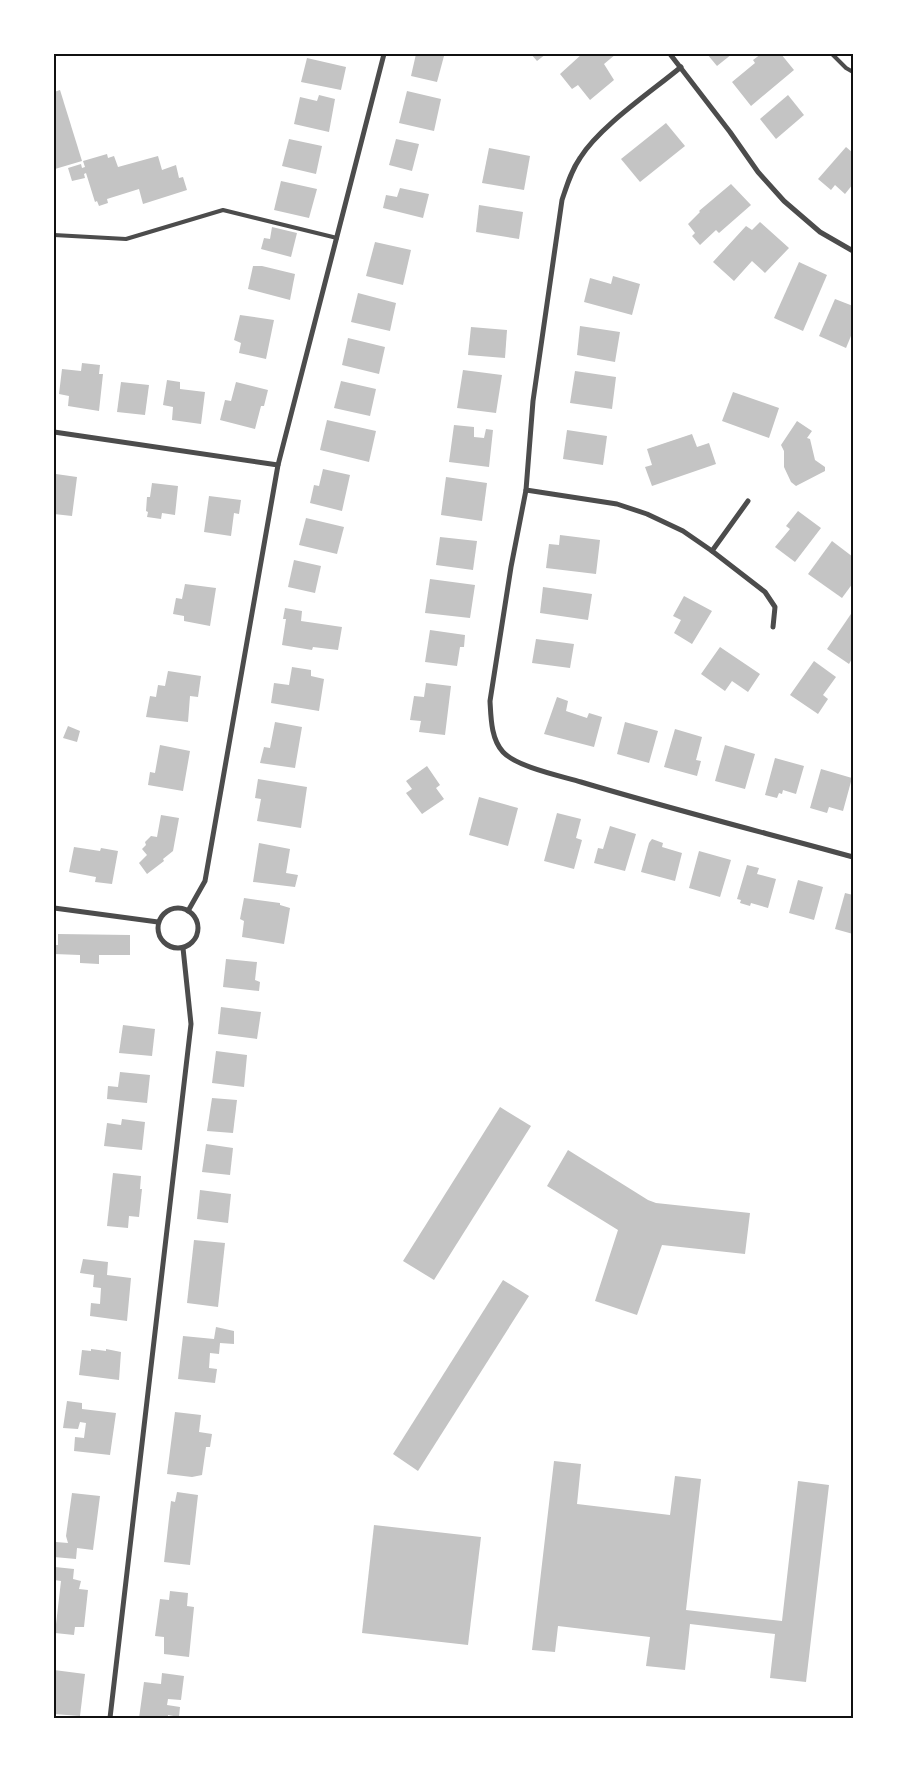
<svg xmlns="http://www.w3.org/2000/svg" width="907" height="1772" viewBox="0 0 907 1772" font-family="Mulish,sans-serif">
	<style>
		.building { fill: #c4c4c4 }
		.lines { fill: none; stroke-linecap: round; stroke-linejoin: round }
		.service { stroke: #4c4c4c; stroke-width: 4 }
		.minor { stroke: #4c4c4c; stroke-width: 5 }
		.neatline { fill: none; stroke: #111; stroke-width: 2 }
	</style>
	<rect width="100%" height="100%" fill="#fff"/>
	<g class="building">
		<polygon points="416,54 436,54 444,56 437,82 411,76"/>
		<polygon points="531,54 546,54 537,61"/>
		<polygon points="582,54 616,54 604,64 614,80 590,100 578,85 572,89 560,74"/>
		<polygon points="707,54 732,54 717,66"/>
		<polygon points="761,54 781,54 794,70 751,106 732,82 755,63 753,60"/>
		<polygon points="307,58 346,67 341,90 301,82"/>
		<polygon points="60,90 82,161 55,169 54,163 54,92"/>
		<polygon points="407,91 441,99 434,131 399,123"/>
		<polygon points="319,95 335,99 329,132 294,124 300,97 317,101"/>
		<polygon points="788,95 804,115 776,139 760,119"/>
		<polygon points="666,123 685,146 640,182 621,159"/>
		<polygon points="289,139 322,146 316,174 282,166"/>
		<polygon points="396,139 419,144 412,171 389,165"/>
		<polygon points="846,147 853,153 853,184 845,194 835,185 831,190 818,179"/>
		<polygon points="489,148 530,156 524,190 482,183"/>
		<polygon points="107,154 108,158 114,156 118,167 158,156 162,170 176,165 179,178 183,177 187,190 143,204 139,189 107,199 108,203 99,206 97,201 95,202 86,173 84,174 85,178 72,181 68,168 81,164 82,168 85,167 83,161"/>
		<polygon points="281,181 317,189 309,218 274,210"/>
		<polygon points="731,184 751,205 719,233 716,230 700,245 692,236 695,233 688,224 700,212 699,211"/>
		<polygon points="400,188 429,194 423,218 383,208 386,195 397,197"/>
		<polygon points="479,205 523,212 519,239 476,232"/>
		<polygon points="760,222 789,248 765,273 752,261 734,281 713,262 746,226 752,230"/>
		<polygon points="272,227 297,233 291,257 261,249 264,238 270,239"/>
		<polygon points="375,242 411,250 403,285 366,276"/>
		<polygon points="799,262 827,275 803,331 774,318"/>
		<polygon points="253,266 262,266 295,274 290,300 248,289"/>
		<polygon points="613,276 640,284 632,315 584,302 590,278 611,284"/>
		<polygon points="358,293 396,303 390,331 351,322"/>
		<polygon points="835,299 853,306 853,331 846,348 819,336"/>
		<polygon points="240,315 274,320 266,359 239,353 241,343 234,340"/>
		<polygon points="580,326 620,332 615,362 577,355"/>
		<polygon points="471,327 507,330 505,358 468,355"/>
		<polygon points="348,338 385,347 379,374 342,365"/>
		<polygon points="82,363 100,365 99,374 103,374 99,411 68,406 69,396 59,394 62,369 81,371"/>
		<polygon points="463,370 502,375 496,413 457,408"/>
		<polygon points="575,371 616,377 612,409 570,403"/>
		<polygon points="167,380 180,382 180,389 205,392 201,424 172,420 173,407 163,405"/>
		<polygon points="341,381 376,389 370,416 334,408"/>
		<polygon points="121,382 149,385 145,415 117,412"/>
		<polygon points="236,382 268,390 264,406 261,406 255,429 220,420 225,400 231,401"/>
		<polygon points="733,392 779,408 769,438 722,421"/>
		<polygon points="327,420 376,431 369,462 320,450"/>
		<polygon points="797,421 812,431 807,438 810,439 815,460 825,467 825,471 796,486 791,482 784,467 784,451 781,445"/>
		<polygon points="454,425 474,427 474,437 484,438 486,429 493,430 489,467 449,462"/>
		<polygon points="567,430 607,436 603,465 563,459"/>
		<polygon points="692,434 697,447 709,443 716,464 652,486 645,467 652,465 647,449"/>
		<polygon points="323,469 350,475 342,511 310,503 314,485 319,486"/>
		<polygon points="54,470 56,470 56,474 77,477 72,516 54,514"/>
		<polygon points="446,477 487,483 482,521 441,515"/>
		<polygon points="152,483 178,486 175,515 162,513 161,519 147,517 148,512 146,511 147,497 150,497"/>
		<polygon points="209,496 241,500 239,514 234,513 231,536 204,532"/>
		<polygon points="798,511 821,528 795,562 775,547 790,529 786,526"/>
		<polygon points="306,518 344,527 337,554 299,545"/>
		<polygon points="560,535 600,540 596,574 546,568 549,544 559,545"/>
		<polygon points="440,537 477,541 473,570 436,565"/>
		<polygon points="832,541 853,557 853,583 842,598 808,574"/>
		<polygon points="294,560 321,566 315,593 288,587"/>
		<polygon points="430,579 475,585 470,618 425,613"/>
		<polygon points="185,584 216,588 210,626 184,621 184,616 173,614 176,598 182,599"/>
		<polygon points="543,587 592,594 588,620 540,613"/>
		<polygon points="684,596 712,611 692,644 674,633 681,620 673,616"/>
		<polygon points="285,608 302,611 301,621 342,627 338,650 313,647 312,650 282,645 286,619 283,619"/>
		<polygon points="853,611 853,657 849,664 827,649"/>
		<polygon points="430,630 465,635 464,647 460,647 457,666 425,662"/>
		<polygon points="536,639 574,644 570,668 532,663"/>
		<polygon points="720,647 760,674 748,692 732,681 725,691 701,674"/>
		<polygon points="814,661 836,677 823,695 828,699 818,714 790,695"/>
		<polygon points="292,667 311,670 311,676 324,679 319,711 271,703 274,683 289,685"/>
		<polygon points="168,671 201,676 198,697 190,696 188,722 146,717 150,696 156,697 158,685 165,686"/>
		<polygon points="426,683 451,686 445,735 419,732 421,721 410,720 414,696 424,697"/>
		<polygon points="557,697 568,701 566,711 587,718 589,713 602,717 594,747 544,734"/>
		<polygon points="275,722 302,727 295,768 260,763 264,747 270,748"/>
		<polygon points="625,722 658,731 649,763 617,754"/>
		<polygon points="68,726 80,731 77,742 63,738"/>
		<polygon points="675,729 702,737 696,760 701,761 697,776 664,767"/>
		<polygon points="160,745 190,751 183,791 148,785 150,772 155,773"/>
		<polygon points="725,745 755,754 745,789 715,781"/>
		<polygon points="775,758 804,766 796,794 783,790 782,794 779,793 777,798 765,795"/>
		<polygon points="427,766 440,785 436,788 444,799 422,814 406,793 412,789 406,781"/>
		<polygon points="821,769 852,778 843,811 829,807 827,813 810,808"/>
		<polygon points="258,779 307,787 301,828 257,821 261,799 255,798"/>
		<polygon points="479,797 518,808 508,846 469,835"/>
		<polygon points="557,813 581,819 576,838 582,840 574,869 544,861"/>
		<polygon points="161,815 179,818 173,851 163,859 164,861 147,874 139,863 147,855 142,849 146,845 145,842 151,836 157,837"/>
		<polygon points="610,826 636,834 625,871 594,863 598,848 603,849"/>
		<polygon points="652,839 663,843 662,847 682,853 675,881 641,872 649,843"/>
		<polygon points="259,843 290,849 286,873 298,875 295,887 253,882"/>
		<polygon points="74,847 100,851 101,848 118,851 112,884 95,882 96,877 69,872"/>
		<polygon points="699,851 731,860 720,897 689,888"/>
		<polygon points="747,865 759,868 757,874 776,879 768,908 751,903 750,906 740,903 741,900 737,899"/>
		<polygon points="798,880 823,887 814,920 789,913"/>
		<polygon points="845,893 853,895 853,934 835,929"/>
		<polygon points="244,898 280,903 280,905 290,908 284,944 242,937 244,921 240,919"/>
		<polygon points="58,934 130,935 130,955 99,955 99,964 80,963 80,955 54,954 54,945 58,945"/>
		<polygon points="226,959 257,962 255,980 260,982 259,991 223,987"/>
		<polygon points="221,1007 261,1012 257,1039 218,1034"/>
		<polygon points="123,1025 155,1029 152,1056 119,1053"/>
		<polygon points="216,1051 247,1055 244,1087 212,1083"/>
		<polygon points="120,1072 150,1075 147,1103 107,1099 108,1086 118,1087"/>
		<polygon points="212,1098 237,1100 233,1133 207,1131"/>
		<polygon points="500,1107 531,1126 434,1280 403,1261"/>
		<polygon points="122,1119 145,1122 142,1150 104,1146 107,1123 121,1125"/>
		<polygon points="206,1144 233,1148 230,1175 202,1172"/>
		<polygon points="568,1150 648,1200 656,1203 750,1213 745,1254 662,1245 637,1315 595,1301 618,1230 547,1186"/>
		<polygon points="113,1173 141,1176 140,1189 142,1189 139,1217 129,1216 128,1228 107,1226"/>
		<polygon points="200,1190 231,1194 228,1223 197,1219"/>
		<polygon points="194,1240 225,1243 218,1307 187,1303"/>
		<polygon points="83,1259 108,1262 107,1275 131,1278 127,1321 90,1316 91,1303 100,1304 101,1288 93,1287 94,1275 80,1273"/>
		<polygon points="503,1280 529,1296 418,1471 393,1454"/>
		<polygon points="216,1327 234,1331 234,1344 220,1343 219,1354 210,1353 209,1368 217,1369 215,1383 178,1379 183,1336 214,1339"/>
		<polygon points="91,1349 106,1351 106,1349 121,1352 119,1380 79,1375 82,1350 91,1351"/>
		<polygon points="67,1401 82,1403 82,1409 116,1413 110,1455 74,1451 75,1437 84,1438 86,1423 80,1422 78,1429 63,1428"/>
		<polygon points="175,1412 201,1415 199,1432 212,1434 210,1447 206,1447 202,1475 192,1477 167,1474"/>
		<polygon points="554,1461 581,1464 577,1504 670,1515 675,1476 701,1479 686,1610 782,1621 798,1481 829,1485 806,1682 770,1678 775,1634 690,1624 685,1670 646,1666 650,1637 558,1626 555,1652 532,1650"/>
		<polygon points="177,1492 198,1495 190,1565 164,1562 171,1501 175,1502"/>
		<polygon points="72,1493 100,1496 93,1550 77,1548 76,1559 54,1557 54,1546 56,1542 68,1543 66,1536"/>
		<polygon points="374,1525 481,1537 468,1645 362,1633"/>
		<polygon points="55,1567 74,1569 73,1579 81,1581 79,1589 88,1590 84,1627 75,1627 74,1635 55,1633 61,1581 54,1580"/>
		<polygon points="170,1591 188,1593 187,1606 194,1607 189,1657 164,1654 164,1637 155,1636 160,1599 169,1600"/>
		<polygon points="54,1670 85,1674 80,1716 54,1714"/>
		<polygon points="162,1673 184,1676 181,1700 168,1699 167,1705 180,1707 179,1717 168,1715 168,1718 139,1718 144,1682 161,1684"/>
	</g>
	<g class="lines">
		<g class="service">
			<polyline points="832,54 846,68 853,72"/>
			<polyline points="54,235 126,239 223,210 337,238"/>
		</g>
		<g class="minor">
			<polyline points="670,54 730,132 758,172 784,201 820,232 853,251"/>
			<path d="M 681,67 C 651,92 600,126 580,158 C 571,171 567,185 562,200 L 533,401 L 526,490 L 511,567 L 490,701 C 491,718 491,739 503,752 C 517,767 561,776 581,782 C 671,809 762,832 853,857"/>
			<polyline points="54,432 278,465"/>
			<polyline points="526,490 617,504 647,514 683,531 712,551 765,592 775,607 773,627"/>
			<polyline points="712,551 748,501"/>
			<circle cx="178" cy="928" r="20"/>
			<polyline points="54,908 158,922"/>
			<polyline points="188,911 205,881 278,465 384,54"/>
			<polyline points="110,1718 191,1024 183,948"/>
		</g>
	</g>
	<rect width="907" height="1772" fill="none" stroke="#ffffff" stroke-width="110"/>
	<rect x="55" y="55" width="797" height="1662" class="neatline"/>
</svg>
